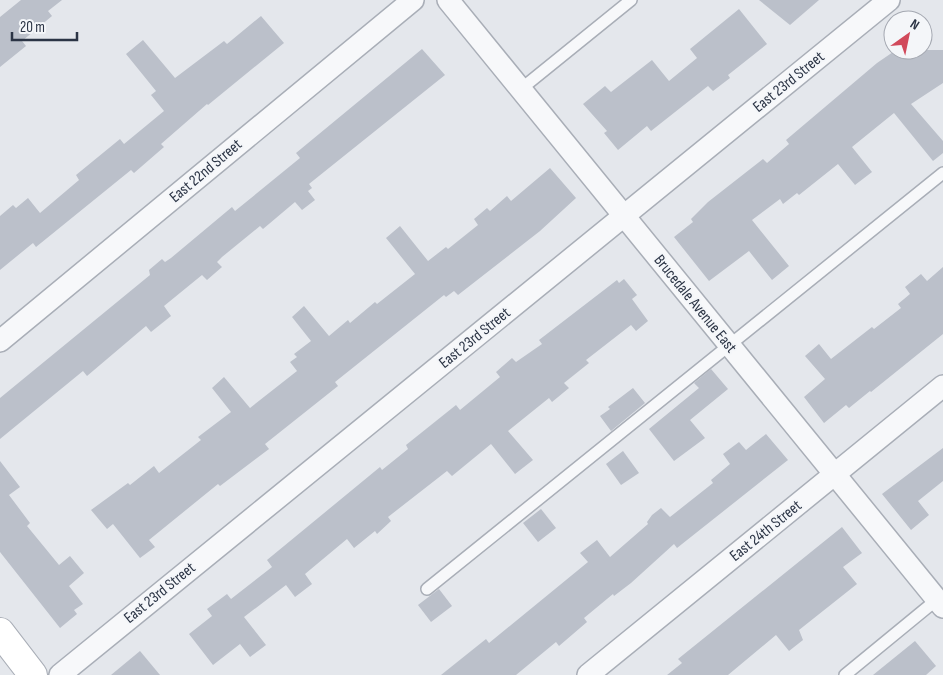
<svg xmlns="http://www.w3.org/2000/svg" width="943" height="675" viewBox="0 0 943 675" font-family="'Sofia Sans Condensed',sans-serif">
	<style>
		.building { fill: #bbc0ca }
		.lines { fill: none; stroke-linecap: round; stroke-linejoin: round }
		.service-casing { stroke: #a9aeb7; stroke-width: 14 }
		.minor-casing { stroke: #a9aeb7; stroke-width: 24 }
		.secondary-casing { stroke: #a9aeb7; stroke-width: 30 }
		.service { stroke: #f7f8fa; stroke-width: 11 }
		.minor { stroke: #f7f8fa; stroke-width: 21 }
		.secondary { stroke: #fff; stroke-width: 28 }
		.labels { text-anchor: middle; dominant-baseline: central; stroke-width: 4; stroke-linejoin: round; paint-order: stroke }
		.street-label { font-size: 16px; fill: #2b3445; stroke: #f4f6f9 }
	</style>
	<rect width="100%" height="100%" fill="#e4e7ec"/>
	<g class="building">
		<polygon points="21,0 62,0 48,11 52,16 22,41 26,46 0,67 0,17"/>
		<polygon points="759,0 819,0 790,25"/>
		<polygon points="739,9 767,44 728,75 730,78 713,91 708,86 651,131 647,126 618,150 604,133 607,131 583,104 605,86 611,92 652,60 669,81 697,58 690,49"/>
		<polygon points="261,16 284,43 208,105 207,104 161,144 164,147 134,173 131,170 36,247 33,243 0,270 0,216 13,205 16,208 28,198 40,213 79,180 76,175 120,139 124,144 164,111 151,95 156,91 126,54 143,40 175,78 224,41 227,44"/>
		<polygon points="422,49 445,75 309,184 312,188 308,191 315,200 302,210 295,202 263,229 260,226 222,257 217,262 222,267 207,280 202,275 164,306 171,316 151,332 146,326 87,376 83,371 0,439 0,398 150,275 149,270 162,259 165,262 171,258 232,207 235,211 300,158 296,153"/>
		<polygon points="896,50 943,50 943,83 911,104 943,141 943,153 933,161 894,113 852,147 872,172 855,185 838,164 799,195 797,193 783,204 780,199 752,220 789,266 772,280 749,251 709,281 674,237 693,222 691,219 708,202 763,159 767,163 789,144 786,140 877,63"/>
		<polygon points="550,168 576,198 540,231 458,295 454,291 446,297 444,295 335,382 338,386 265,444 269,449 220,486 218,484 149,540 155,547 140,558 113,524 107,529 91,510 128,483 130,485 154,466 159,473 201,440 198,437 231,412 212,388 224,377 250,408 297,371 290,362 297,357 294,354 311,341 292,317 304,306 329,336 348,320 350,323 375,302 377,304 415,274 386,238 400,226 428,261 446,247 448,249 478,225 474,219 487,208 490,211 507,196 511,201"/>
		<polygon points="943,267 943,334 871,392 870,391 849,408 846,405 824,423 804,397 825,379 805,356 819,344 831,359 872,327 874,329 901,308 898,304 910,294 905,287 921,274 927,281"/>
		<polygon points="624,279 637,295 632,299 648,321 636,331 631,325 586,360 589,363 564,383 569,388 552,402 549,398 508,431 533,460 515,474 491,444 452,476 447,471 388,517 391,521 377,534 375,531 354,548 347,539 305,574 312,584 295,597 286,585 244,617 266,645 250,657 240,644 213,665 189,634 212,616 207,609 227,594 231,599 272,567 267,560 380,467 382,470 408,449 406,445 456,405 460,410 500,377 496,372 512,358 516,362 542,344 539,340 617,280 619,283"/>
		<polygon points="711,369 728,389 690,420 705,438 674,461 649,429 699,388 694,383"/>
		<polygon points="633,388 645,403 611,431 600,416 610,409 608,407"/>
		<polygon points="766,434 788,460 677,548 674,544 631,583 614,596 613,594 584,618 587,622 559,646 556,642 516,675 441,675 486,639 489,643 588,562 580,553 597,540 610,557 648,524 647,522 652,515 661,508 670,517 713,483 711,480 730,464 723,454 739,442 746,450"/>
		<polygon points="943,448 943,481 918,501 929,515 911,530 882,494"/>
		<polygon points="623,451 639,473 621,485 606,464"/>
		<polygon points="0,461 20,487 9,495 30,523 27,526 59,565 70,556 84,573 69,586 83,604 74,610 77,614 60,628 0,552"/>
		<polygon points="541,509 556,528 538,542 523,523"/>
		<polygon points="842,527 862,553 843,567 857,584 799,630 803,640 789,651 776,635 728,675 667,675 682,663 678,659"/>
		<polygon points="439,589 452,606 431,622 418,605"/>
		<polygon points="915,641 936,666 926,675 873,675"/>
		<polygon points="140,651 160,675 111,675"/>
	</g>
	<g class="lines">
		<defs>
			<g id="service">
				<polyline points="521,89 631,0"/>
				<polyline points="427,589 943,173"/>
				<polyline points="845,675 940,597"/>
			</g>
			<g id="minor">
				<polyline points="448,0 943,607"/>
				<polyline points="0,341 413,0"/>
				<polyline points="60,675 889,0"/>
				<polyline points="588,675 943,386"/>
			</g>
			<polyline id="secondary" points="0,632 33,675"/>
		</defs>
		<use href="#service" class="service-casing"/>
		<use href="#minor" class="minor-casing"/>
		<use href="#secondary" class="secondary-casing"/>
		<use href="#service" class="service"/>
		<use href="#minor" class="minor"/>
		<use href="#secondary" class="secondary"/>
	</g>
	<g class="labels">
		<g class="street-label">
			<text transform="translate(789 82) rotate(-39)">East 23rd Street</text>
			<text transform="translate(206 171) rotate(-40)">East 22nd Street</text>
			<text transform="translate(695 304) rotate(51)">Brucedale Avenue East</text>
			<text transform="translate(475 338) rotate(-39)">East 23rd Street</text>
			<text transform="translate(766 531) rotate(-39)">East 24th Street</text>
			<text transform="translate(160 593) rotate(-39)">East 23rd Street</text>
		</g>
	</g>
	<g transform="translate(908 35) rotate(33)"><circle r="24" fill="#f4f6f9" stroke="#a4a8b1"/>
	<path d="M0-4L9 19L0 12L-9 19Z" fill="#d1495b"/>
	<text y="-8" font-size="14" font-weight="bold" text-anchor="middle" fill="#2b3445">N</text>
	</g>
	<path d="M12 32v8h65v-8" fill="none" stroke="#2b3445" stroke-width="2.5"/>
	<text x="20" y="32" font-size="15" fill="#2b3445" stroke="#f4f6f9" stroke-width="4" paint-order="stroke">20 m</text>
</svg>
